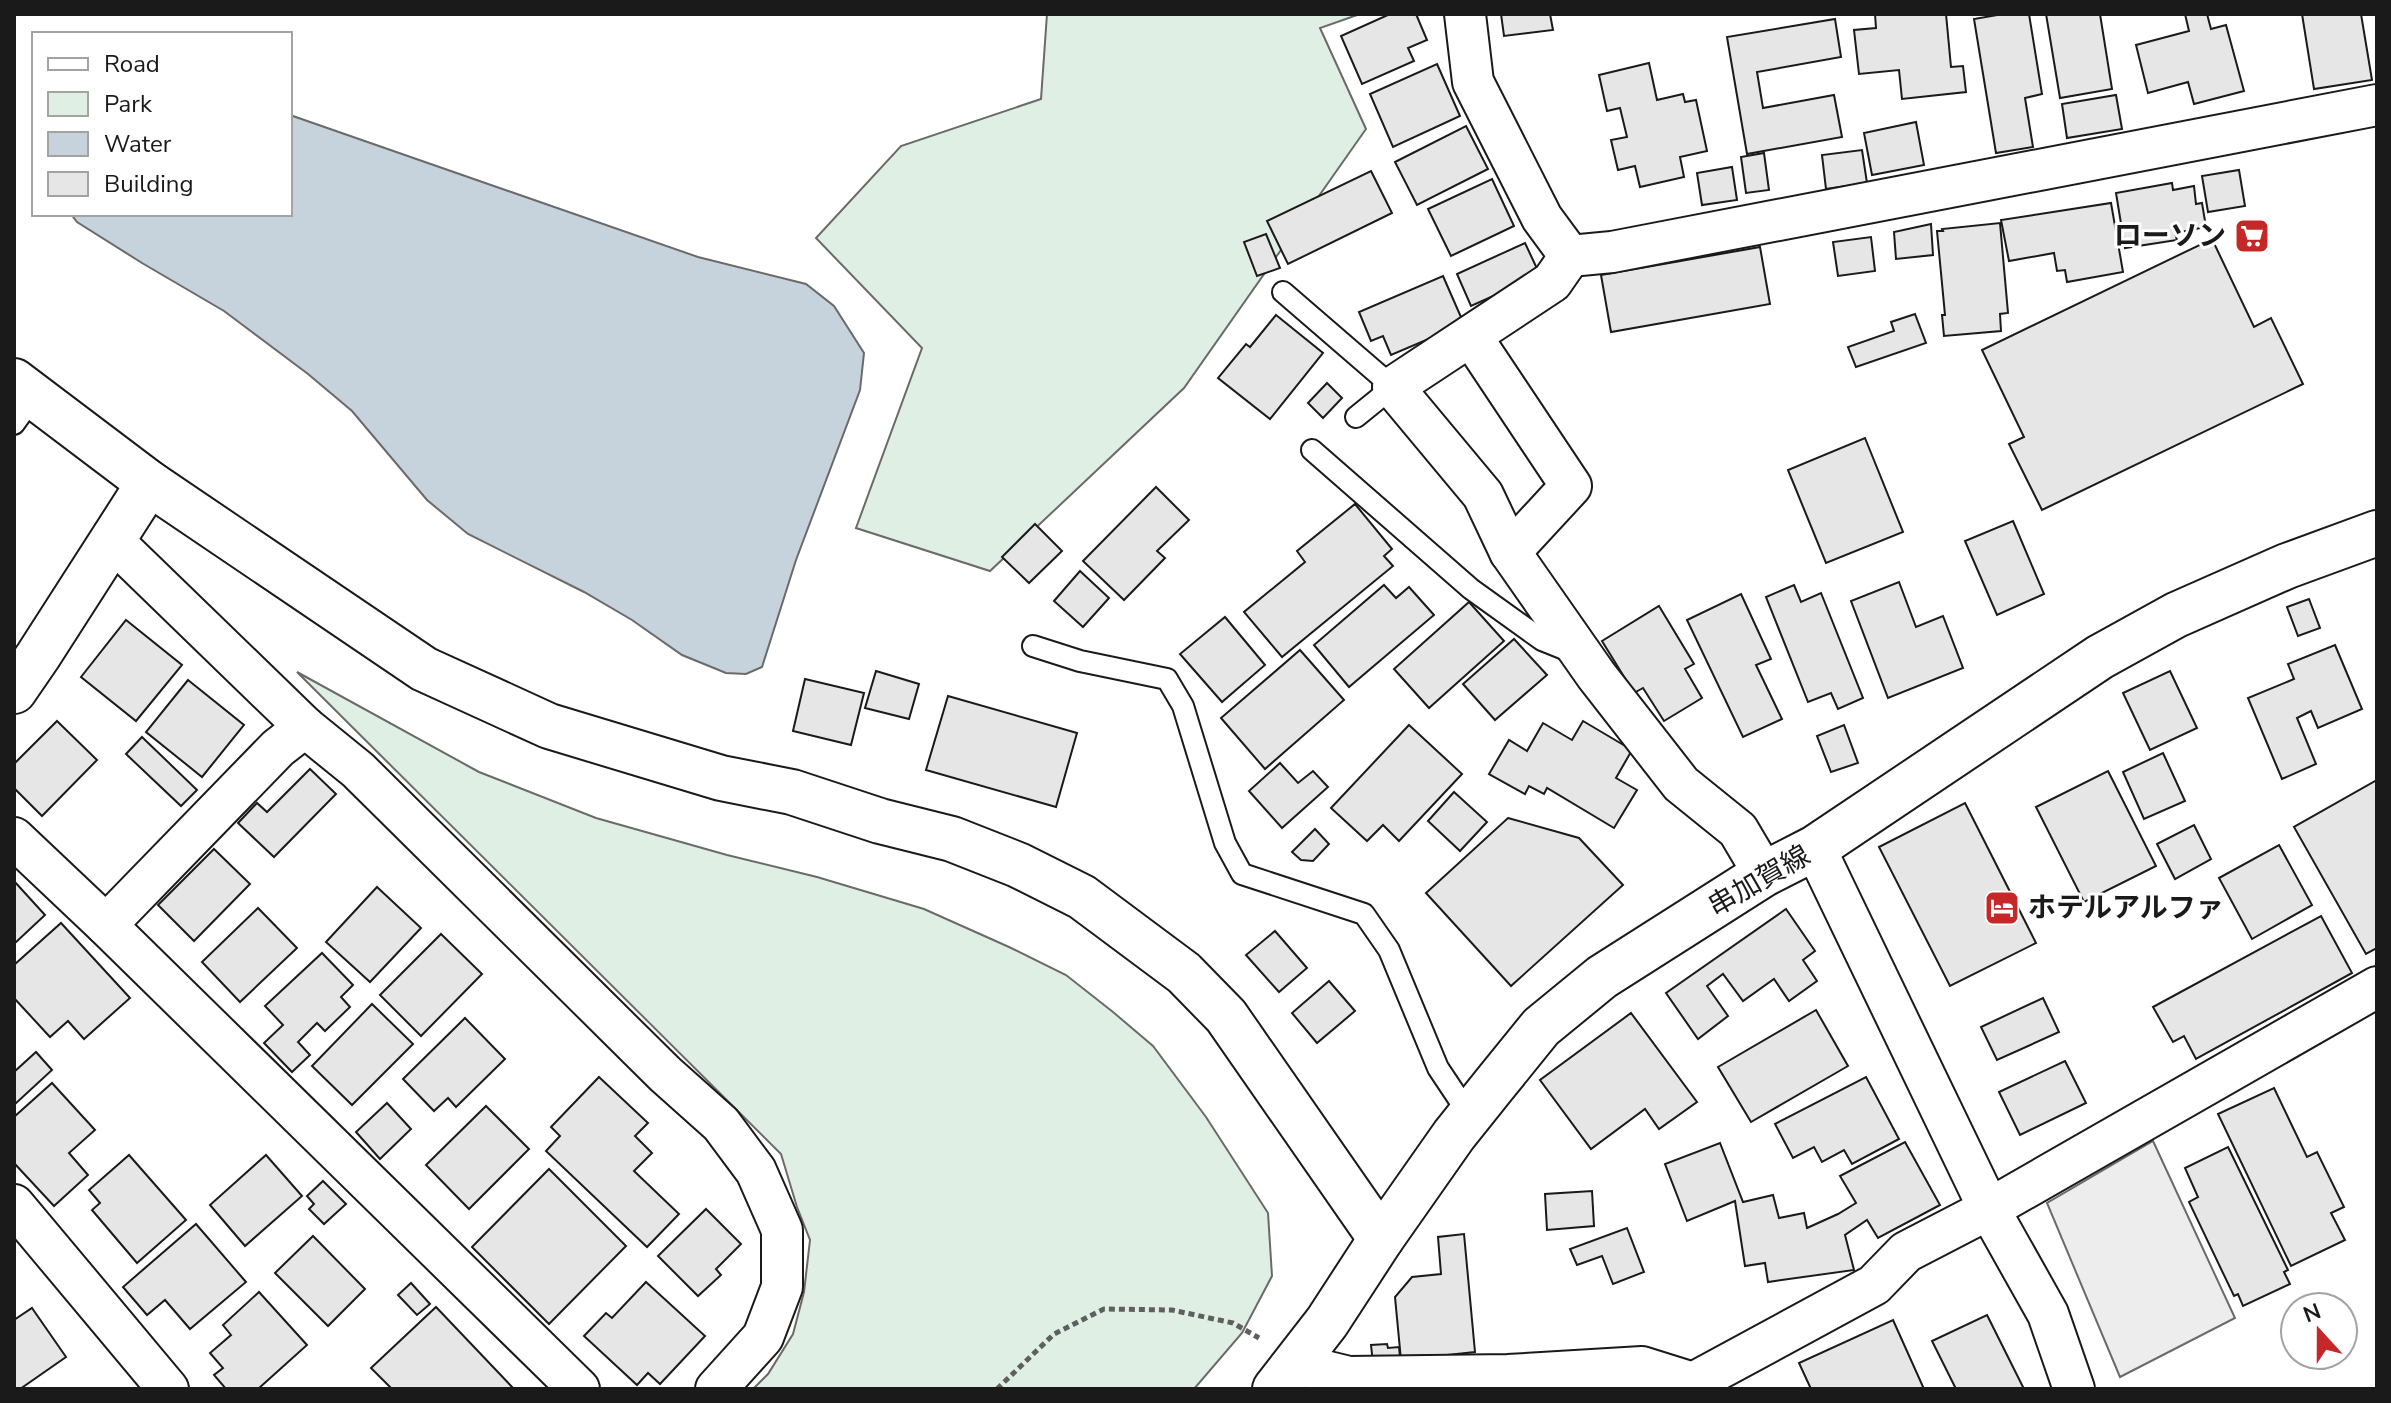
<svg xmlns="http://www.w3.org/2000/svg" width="2391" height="1403" viewBox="0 0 2391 1403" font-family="'Nunito Sans','Noto Sans JP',sans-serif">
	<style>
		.green { fill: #e0efe3; stroke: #6a6a6a; stroke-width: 2 }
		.parking { fill: #ededed; stroke: #6a6a6a; stroke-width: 2 }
		.water { fill: #c6d2dc; stroke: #6a6a6a; stroke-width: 2 }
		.building { fill: #e6e6e6; stroke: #1a1a1a; stroke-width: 2 }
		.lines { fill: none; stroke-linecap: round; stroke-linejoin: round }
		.service-casing { stroke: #1a1a1a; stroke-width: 24 }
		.minor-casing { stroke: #1a1a1a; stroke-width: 44 }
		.tertiary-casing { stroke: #1a1a1a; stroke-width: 48 }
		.secondary-casing { stroke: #1a1a1a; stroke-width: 48 }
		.path { stroke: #5f5f5f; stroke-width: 5; stroke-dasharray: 6 4; stroke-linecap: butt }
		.service { stroke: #fff; stroke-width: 20 }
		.minor { stroke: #fff; stroke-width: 40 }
		.tertiary { stroke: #fff; stroke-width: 44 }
		.secondary { stroke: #fff; stroke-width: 44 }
		.labels { text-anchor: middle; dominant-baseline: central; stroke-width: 6; stroke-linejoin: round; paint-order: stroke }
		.poi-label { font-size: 28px; font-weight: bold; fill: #1a1a1a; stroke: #fff; text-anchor: end }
		.street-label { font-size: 28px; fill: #1a1a1a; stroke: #fff }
	</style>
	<rect width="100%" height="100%" fill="#fff"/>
	<g class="green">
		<polygon points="1047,14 1360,14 1320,28 1366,129 1184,388 990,571 856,528 922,348 816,238 901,146 1041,99"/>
		<polygon points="297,672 479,772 596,818 727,855 817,877 924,909 1009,947 1066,975 1113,1012 1153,1046 1206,1117 1268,1213 1272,1276 1242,1333 1194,1389 753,1389 768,1374 793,1334 804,1292 810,1240 797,1207 781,1154"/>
	</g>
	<polygon class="parking" points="2153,1141 2235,1318 2120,1377 2047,1203"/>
	<polygon class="water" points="290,115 698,257 806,284 834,306 864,353 860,390 796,560 762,667 746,674 726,673 682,655 632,620 584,592 468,534 427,500 352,411 308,374 224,311 142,263 77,222 71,214 290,214"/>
	<g class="building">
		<polygon points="1390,14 1416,14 1427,40 1408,48 1414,61 1362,84 1341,36"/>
		<polygon points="1501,14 1550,14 1553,30 1504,36"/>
		<polygon points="1875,14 1946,14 1951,67 1963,66 1966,92 1902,99 1899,70 1859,74 1854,30 1876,28"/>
		<polygon points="2003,14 2029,14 2042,94 2025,98 2033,147 1996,153 1974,19"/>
		<polygon points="2046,14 2100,14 2112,89 2060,98"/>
		<polygon points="2185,14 2207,14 2211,29 2226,25 2244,91 2194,104 2188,82 2148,93 2136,45 2189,31"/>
		<polygon points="2302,14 2361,14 2372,80 2314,89"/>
		<polygon points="1835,19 1841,57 1757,72 1763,108 1834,95 1842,137 1747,154 1727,37"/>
		<polygon points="1649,63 1657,100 1683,94 1685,102 1696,100 1707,151 1680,157 1684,177 1640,187 1635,166 1618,170 1611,140 1627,137 1620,108 1607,111 1599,75"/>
		<polygon points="1437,64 1460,116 1393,147 1370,94"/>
		<polygon points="2116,95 2122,129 2067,138 2062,104"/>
		<polygon points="1916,122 1924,165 1872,175 1864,133"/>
		<polygon points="1466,126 1488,169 1417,205 1395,162"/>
		<polygon points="1862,150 1867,183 1826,189 1822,155"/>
		<polygon points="1764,153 1769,190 1746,193 1741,157"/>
		<polygon points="1732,167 1737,200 1702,205 1697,173"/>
		<polygon points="2239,170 2245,206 2208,212 2202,176"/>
		<polygon points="1371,171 1392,213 1288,264 1267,221"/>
		<polygon points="1492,179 1514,226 1451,256 1428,209"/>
		<polygon points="2172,183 2173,190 2194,186 2196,204 2202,203 2206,227 2175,233 2177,240 2125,248 2116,193"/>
		<polygon points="2111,203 2123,272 2067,282 2065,270 2057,271 2054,253 2009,261 2001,220"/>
		<polygon points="2000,223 2008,313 2000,314 2001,331 1944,336 1942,315 1945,315 1937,231 1943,231 1942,229"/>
		<polygon points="1931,224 1933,255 1896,259 1894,232"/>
		<polygon points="1266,234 1280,268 1257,276 1244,242"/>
		<polygon points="1871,237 1875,271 1838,276 1833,242"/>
		<polygon points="2212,239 2254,327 2271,318 2303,384 2042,510 2009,444 2024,437 1982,350"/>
		<polygon points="1525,243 1540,275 1471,306 1457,274"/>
		<polygon points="1760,247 1770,304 1611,332 1601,275"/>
		<polygon points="1443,276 1464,324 1391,355 1383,336 1371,341 1359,312"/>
		<polygon points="1915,314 1926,343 1856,367 1848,347 1894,331 1891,322"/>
		<polygon points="1276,315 1323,353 1270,419 1218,378 1246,344 1250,347"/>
		<polygon points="1327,383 1342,398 1323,418 1308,403"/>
		<polygon points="1865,438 1903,532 1826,563 1788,470"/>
		<polygon points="1156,487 1189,520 1157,551 1165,558 1124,600 1083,561"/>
		<polygon points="1355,504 1392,549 1384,556 1393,566 1282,657 1244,612 1305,562 1297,551"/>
		<polygon points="2013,521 2044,594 1997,615 1965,541"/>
		<polygon points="1035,524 1062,551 1029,583 1002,557"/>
		<polygon points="1080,571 1109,598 1083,627 1054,601"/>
		<polygon points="1899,582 1916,627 1943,616 1963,668 1888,698 1851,601"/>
		<polygon points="1384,585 1396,598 1409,587 1434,615 1349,687 1314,645"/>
		<polygon points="1794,585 1801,602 1821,593 1863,698 1838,709 1831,693 1808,702 1766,597"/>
		<polygon points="1741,594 1771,659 1756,665 1782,719 1743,737 1687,620"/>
		<polygon points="2309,599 2320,628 2298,636 2287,607"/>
		<polygon points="1469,602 1504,641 1429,708 1394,669"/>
		<polygon points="1659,606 1694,664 1685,669 1702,698 1664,721 1643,688 1634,693 1602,641"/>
		<polygon points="1225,617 1265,665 1222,702 1180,654"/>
		<polygon points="126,620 182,665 136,721 81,677"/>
		<polygon points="1514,639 1547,675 1495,720 1463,684"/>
		<polygon points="2335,645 2362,709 2318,728 2311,711 2297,718 2316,764 2282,779 2248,698 2294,679 2288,664"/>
		<polygon points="1300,650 1344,700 1265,769 1221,718"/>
		<polygon points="876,671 919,684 909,719 865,708"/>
		<polygon points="2170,671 2197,728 2150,750 2123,693"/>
		<polygon points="805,679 864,693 851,745 793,731"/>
		<polygon points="188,680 244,725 202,777 146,732"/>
		<polygon points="948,696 1077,733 1056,807 926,770"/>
		<polygon points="57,721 97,760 42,816 14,788 14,764"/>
		<polygon points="1583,721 1632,750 1616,778 1637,790 1614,828 1547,788 1544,794 1529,786 1525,794 1489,774 1509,740 1527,751 1543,723 1572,740"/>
		<polygon points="1409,725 1462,774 1399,841 1383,825 1367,841 1331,808"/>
		<polygon points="1844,725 1858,763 1831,772 1817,736"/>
		<polygon points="142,737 197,790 181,806 126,754"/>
		<polygon points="2163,753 2185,801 2144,819 2123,772"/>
		<polygon points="1280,763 1298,783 1313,771 1328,787 1282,828 1249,791"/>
		<polygon points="310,769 336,794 274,857 238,823 257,803 267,812"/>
		<polygon points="2108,771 2156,866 2084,902 2036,807"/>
		<polygon points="2377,780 2377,948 2366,954 2294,827"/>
		<polygon points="1454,792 1487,822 1460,851 1428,821"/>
		<polygon points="1965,803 2036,943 1950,986 1879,847"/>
		<polygon points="1508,818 1579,838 1623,885 1511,986 1426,893"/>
		<polygon points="2194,825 2211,859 2175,879 2157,844"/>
		<polygon points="1315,829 1329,844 1313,861 1301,860 1292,852"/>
		<polygon points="2279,845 2312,905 2252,939 2219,878"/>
		<polygon points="214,849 250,884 194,941 158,905"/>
		<polygon points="14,881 45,915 14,944"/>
		<polygon points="377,887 421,928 370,982 326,942"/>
		<polygon points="258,908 297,948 240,1002 202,962"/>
		<polygon points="1786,909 1815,951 1803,960 1817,981 1789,1001 1774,979 1743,1001 1723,974 1707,986 1728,1016 1698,1039 1666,993"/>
		<polygon points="2321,916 2352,973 2196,1059 2184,1036 2173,1042 2153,1007"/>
		<polygon points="61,923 130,998 84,1039 68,1021 50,1037 14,998 14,965"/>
		<polygon points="1275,931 1307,968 1279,992 1246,955"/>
		<polygon points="441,934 482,974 421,1036 380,995"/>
		<polygon points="322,953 353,985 341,997 350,1007 325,1031 317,1023 298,1042 310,1055 292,1072 264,1043 283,1025 265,1006"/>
		<polygon points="1329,981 1355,1011 1317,1043 1292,1013"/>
		<polygon points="2043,998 2059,1032 1997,1060 1981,1027"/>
		<polygon points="372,1004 413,1044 352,1105 312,1066"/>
		<polygon points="1816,1010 1848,1066 1751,1122 1718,1067"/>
		<polygon points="1631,1013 1697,1102 1659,1129 1645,1109 1591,1149 1540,1080"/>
		<polygon points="465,1018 505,1059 456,1107 448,1098 434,1111 403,1079"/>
		<polygon points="36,1052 52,1070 14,1105 14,1072"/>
		<polygon points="2065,1061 2086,1103 2020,1135 1999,1092"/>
		<polygon points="599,1077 648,1123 635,1136 652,1153 634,1171 679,1214 647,1247 546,1151 560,1136 551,1127"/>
		<polygon points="1866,1077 1899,1139 1852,1164 1844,1150 1822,1162 1814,1147 1793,1158 1775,1124"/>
		<polygon points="52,1083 95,1130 69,1153 88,1175 54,1206 14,1163 14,1117"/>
		<polygon points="2274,1088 2307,1157 2317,1152 2344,1207 2331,1213 2345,1240 2291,1266 2218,1114"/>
		<polygon points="387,1103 411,1129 380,1159 356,1132"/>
		<polygon points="486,1106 529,1149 469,1209 426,1165"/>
		<polygon points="1905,1142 1940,1205 1878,1238 1867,1220 1845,1235 1854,1270 1768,1282 1765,1263 1745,1266 1735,1201 1687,1221 1665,1164 1720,1143 1743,1202 1773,1195 1779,1218 1804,1213 1807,1228 1838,1214 1856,1203 1840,1176"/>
		<polygon points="2228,1147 2288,1270 2284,1272 2290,1284 2243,1306 2238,1294 2234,1296 2189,1202 2198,1197 2185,1168"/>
		<polygon points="129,1155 186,1220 137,1263 92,1210 100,1203 89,1190"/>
		<polygon points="266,1155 302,1196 245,1246 210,1205"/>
		<polygon points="549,1169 626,1246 549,1324 472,1247"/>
		<polygon points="323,1181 346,1204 324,1224 309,1209 314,1204 307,1196"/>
		<polygon points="1592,1191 1594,1226 1547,1230 1545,1194"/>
		<polygon points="706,1209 741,1244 716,1269 721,1275 698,1296 658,1256"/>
		<polygon points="196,1224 246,1282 190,1329 165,1300 147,1315 123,1287"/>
		<polygon points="1627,1228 1644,1272 1613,1284 1602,1256 1577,1265 1570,1249"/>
		<polygon points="1464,1234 1475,1352 1401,1360 1395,1297 1412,1277 1441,1274 1438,1237"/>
		<polygon points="313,1236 365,1289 328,1326 275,1273"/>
		<polygon points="646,1282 705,1336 660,1384 648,1373 637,1385 584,1336 606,1313 612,1318"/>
		<polygon points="411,1283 430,1304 417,1315 398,1295"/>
		<polygon points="259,1292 307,1345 258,1389 226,1389 214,1375 223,1368 210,1353 231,1335 223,1325"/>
		<polygon points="436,1307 514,1389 392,1389 371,1368"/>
		<polygon points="32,1308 66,1357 20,1389 14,1389 14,1320"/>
		<polygon points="1987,1315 2024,1389 1956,1389 1932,1341"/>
		<polygon points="1893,1320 1924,1389 1811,1389 1799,1363"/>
		<polygon points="1387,1344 1388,1348 1399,1347 1401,1368 1374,1372 1371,1345"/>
	</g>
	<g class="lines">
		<defs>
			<g id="service">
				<polyline points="1283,292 1393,387 1356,417"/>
				<polyline points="14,424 35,395"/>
				<polyline points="1312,450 1471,589 1542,640 1572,652"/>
				<polyline points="1033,646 1080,661 1167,679 1183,706 1225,843 1242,874 1364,914 1389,950 1438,1068 1470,1116"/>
			</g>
			<g id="minor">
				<polyline points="1465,14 1473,82 1542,218 1570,256"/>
				<polyline points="1570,256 1552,282 1393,387 1483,495 1510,552 1596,675 1681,784 1738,830 1764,874"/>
				<polyline points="1570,256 1612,252 2377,105"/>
				<polyline points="1471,336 1571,486 1510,552"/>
				<polyline points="113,541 305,727"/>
				<polyline points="14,838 106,925 278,748 305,727 358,770 665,1074 721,1124 756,1171 782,1230 782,1287 763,1337 716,1389"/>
				<polyline points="1815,848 1989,1209 2048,1314 2074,1389"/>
				<polyline points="106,925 579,1389"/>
				<polyline points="14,1205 168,1389"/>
				<polyline points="1296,1364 1349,1377 1508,1375 1642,1367 1693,1383"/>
				<polyline points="1686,1389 1693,1383 1874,1285 1906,1252 1989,1209 2377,987"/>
			</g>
			<g id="tertiary">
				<polyline points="14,381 149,483 424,669 549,726 721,778 792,792 880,821 952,839 1018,865 1082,897 1184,973 1226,1016 1381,1239"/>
				<polyline points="14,691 38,656 149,483"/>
			</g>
			<polyline id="secondary" points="1275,1389 1327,1322 1381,1239 1454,1135 1494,1085 1541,1027 1602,977 1764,874 1815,848 2100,657 2176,615 2287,566 2377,533"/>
		</defs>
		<use href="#service" class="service-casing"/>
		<use href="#minor" class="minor-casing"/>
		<use href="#tertiary" class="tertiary-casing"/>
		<use href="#secondary" class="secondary-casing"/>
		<polyline class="path" points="997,1389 1054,1334 1104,1309 1172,1310 1233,1323 1259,1338"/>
		<use href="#service" class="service"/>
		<use href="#minor" class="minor"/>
		<use href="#tertiary" class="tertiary"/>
		<use href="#secondary" class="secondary"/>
	</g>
	<defs>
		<symbol id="supermarket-square" viewBox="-11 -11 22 22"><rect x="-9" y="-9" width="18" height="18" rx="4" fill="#c62828" stroke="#fff"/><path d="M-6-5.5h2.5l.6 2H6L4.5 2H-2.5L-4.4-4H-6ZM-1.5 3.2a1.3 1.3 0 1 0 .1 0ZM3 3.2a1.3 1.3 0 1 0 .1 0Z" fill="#fff"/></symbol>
		<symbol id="hotel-square" viewBox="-11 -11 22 22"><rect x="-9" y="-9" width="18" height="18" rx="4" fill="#c62828" stroke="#fff"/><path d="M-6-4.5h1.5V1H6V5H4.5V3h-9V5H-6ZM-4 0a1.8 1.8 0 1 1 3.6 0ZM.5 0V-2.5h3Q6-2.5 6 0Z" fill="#fff"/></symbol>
	</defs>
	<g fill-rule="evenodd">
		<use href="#supermarket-square" x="2232" y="216" width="40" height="40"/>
		<use href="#hotel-square" x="1982" y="888" width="40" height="40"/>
	</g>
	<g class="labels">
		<g class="poi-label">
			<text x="2226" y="236">ローソン</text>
			<text x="2028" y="908" text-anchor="start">ホテルアルファ</text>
		</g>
		<g class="street-label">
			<text transform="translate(1759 881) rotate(-30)">串加賀線</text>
		</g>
	</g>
	<rect width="2391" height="1403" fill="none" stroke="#1a1a1a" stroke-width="32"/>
	<rect x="32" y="32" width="260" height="184" fill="#ffffff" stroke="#a3a3a3" stroke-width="2"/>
	<rect x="48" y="58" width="40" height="12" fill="#ffffff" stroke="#a3a3a3" stroke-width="2"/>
	<text x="104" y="72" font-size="24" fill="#1a1a1a">Road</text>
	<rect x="48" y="92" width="40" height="24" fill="#e0efe3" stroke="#a3a3a3" stroke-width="2"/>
	<text x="104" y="112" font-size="24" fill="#1a1a1a">Park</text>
	<rect x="48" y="132" width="40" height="24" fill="#c6d2dc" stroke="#a3a3a3" stroke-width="2"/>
	<text x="104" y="152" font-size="24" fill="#1a1a1a">Water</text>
	<rect x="48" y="172" width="40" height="24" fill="#e6e6e6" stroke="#a3a3a3" stroke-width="2"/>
	<text x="104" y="192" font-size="24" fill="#1a1a1a">Building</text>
	<g transform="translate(2319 1331) rotate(339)"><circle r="38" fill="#ffffff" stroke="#a3a3a3" stroke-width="2"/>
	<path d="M0-6L14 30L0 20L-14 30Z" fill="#c62828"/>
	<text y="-12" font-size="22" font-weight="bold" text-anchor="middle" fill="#1a1a1a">N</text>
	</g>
</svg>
